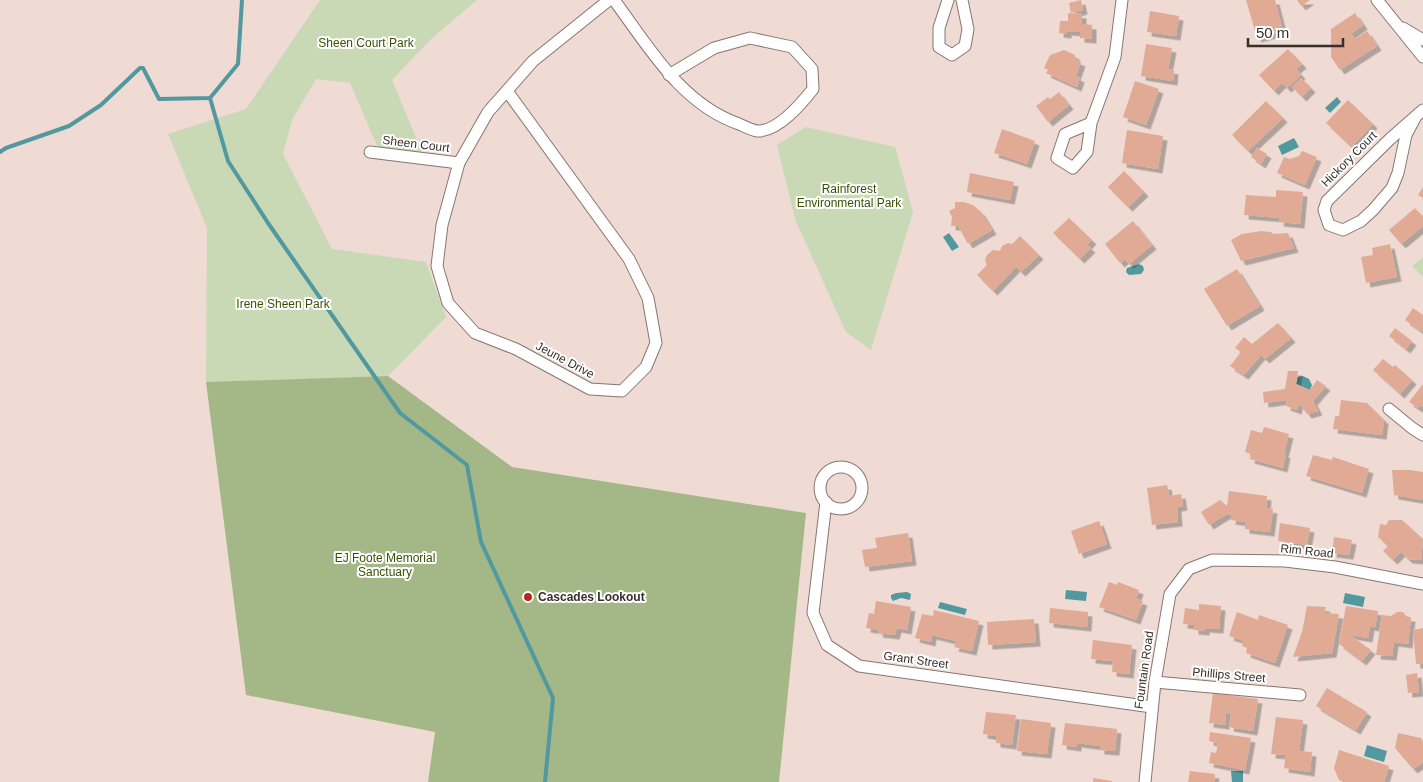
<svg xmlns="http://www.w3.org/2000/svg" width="1423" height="782" viewBox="0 0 1423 782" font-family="Arial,sans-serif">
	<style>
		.green { fill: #c9d8b5 }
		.forest { fill: #a4b887 }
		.water { fill: #52999f }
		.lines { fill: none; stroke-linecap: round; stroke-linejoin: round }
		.stream { stroke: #52999f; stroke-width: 4 }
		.building { fill: #e1aa94; filter: url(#shadow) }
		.street-casing { stroke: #87766f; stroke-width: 13 }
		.street { stroke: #fff; stroke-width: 11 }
		.poi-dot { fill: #b62817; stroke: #fff; stroke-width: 2 }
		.labels { text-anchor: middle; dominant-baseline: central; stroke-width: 4; stroke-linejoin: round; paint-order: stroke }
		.park-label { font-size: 12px; fill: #395000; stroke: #fff }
		.street-label { font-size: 12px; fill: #372f2c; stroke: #fff }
		.poi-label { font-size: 12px; font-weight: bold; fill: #372f2c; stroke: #fff; text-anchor: start }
	</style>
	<defs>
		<filter id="shadow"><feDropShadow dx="4.5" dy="4.5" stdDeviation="0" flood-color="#0004"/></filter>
	</defs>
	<rect width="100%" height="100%" fill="#efdbd3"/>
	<g class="green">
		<polygon points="320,0 477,0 431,39 392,80 422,152 378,148 350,83 316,79 292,120 283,154 332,249 426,262 446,317 388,376 206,382 207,228 168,134 246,109"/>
		<polygon points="806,127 895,147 913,212 871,350 846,332 795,219 777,145"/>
		<polygon points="1423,257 1423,277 1412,266"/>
	</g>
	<polygon class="forest" points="388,376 512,467 806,513 779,782 428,782 435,732 246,695 206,382"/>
	<g class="water">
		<polygon points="1337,97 1341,102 1330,113 1325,108"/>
		<polygon points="1294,138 1299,147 1282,155 1278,146"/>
		<polygon points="949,233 959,247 952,251 943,237"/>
		<polygon points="1139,264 1143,266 1144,270 1141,274 1129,275 1126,272 1127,268"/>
		<polygon points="1303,376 1309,379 1312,385 1310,390 1296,384 1298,377"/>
		<polygon points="1066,590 1087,592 1086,601 1065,599"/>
		<polygon points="907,592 911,594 910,600 901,598 893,601 891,598 891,595 896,593"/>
		<polygon points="1345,593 1365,597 1363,607 1343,603"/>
		<polygon points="940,602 967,609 965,615 938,608"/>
		<polygon points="1367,745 1387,751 1384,762 1364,756"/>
		<polygon points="1231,771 1243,771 1243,782 1232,782"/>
	</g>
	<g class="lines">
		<g class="stream">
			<polyline points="210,98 228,161 268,223 400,413 467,465 481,542 553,698 545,782"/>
			<polyline points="0,152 6,148 69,126 101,105 140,68 143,68 159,99 210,98 238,64 242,0"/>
		</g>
	</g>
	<g class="building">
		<polygon points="1081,0 1083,10 1071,13 1069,3"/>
		<polygon points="1246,0 1275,0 1283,31 1257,38"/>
		<polygon points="1297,0 1310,0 1301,6"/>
		<polygon points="1150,11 1179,16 1176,36 1147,32"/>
		<polygon points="1068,13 1082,14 1082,24 1092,25 1092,39 1080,38 1080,32 1067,31 1067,34 1059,33 1060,21 1068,21"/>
		<polygon points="1355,13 1363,25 1351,34 1355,39 1367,31 1377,46 1340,70 1331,57 1331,29"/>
		<polygon points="1146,44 1172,48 1168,69 1174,70 1173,81 1141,76"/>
		<polygon points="1288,49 1302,64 1296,69 1301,75 1287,88 1282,83 1274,91 1259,75"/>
		<polygon points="1064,50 1075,55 1076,60 1081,62 1076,76 1080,78 1077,87 1046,73 1048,70 1044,68 1050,55"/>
		<polygon points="1301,78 1311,88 1302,97 1292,87"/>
		<polygon points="1135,81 1159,89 1146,125 1123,117"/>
		<polygon points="1059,92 1069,105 1048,122 1036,106 1048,97 1050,99"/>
		<polygon points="1348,100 1373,124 1351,147 1326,123"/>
		<polygon points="1266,101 1283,118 1248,151 1232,135"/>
		<polygon points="1002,129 1035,141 1027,164 994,153"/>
		<polygon points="1127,130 1163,136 1158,169 1122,163"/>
		<polygon points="1257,148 1267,154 1261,164 1251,157"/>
		<polygon points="1302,151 1317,157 1305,185 1277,173 1284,157 1290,159 1299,156"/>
		<polygon points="1124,171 1144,192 1128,207 1108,187"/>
		<polygon points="970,173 1014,182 1010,200 967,192"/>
		<polygon points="1423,187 1423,198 1418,195"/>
		<polygon points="1276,190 1303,192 1300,224 1279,222 1280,218 1244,215 1246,195 1276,197"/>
		<polygon points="955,202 964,202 973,205 981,212 992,230 968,244 958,226 951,226 952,217 949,211 955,208"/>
		<polygon points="1415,208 1423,217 1423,226 1401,244 1389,230"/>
		<polygon points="1069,218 1092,240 1087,245 1091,248 1080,259 1053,233"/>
		<polygon points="1133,221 1152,245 1129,264 1125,259 1120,263 1105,244"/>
		<polygon points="1261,231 1271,232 1273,234 1288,233 1294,248 1241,261 1231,240 1242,234"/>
		<polygon points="1020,236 1039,255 1021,272 1016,267 993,291 977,275 987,265 985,260 987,255 993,250 1000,251 1002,246 1008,243 1012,244"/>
		<polygon points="1390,244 1397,277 1366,283 1361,257 1373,255 1372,248"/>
		<polygon points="1237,269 1260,306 1227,326 1204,289"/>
		<polygon points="1413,308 1423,315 1422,332 1405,320"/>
		<polygon points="1278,323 1291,338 1265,359 1261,355 1244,375 1230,366 1241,352 1235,348 1244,337 1252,344"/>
		<polygon points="1395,328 1412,341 1406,349 1389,336"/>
		<polygon points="1383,359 1393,367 1395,365 1412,380 1400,394 1373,370"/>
		<polygon points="1288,371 1298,371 1296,384 1310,390 1317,380 1326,386 1313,401 1318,411 1307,414 1299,403 1297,410 1286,406 1287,400 1264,403 1263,392 1285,389"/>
		<polygon points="1423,384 1423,407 1420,405 1418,408 1409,402"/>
		<polygon points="1341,400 1367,403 1384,420 1382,435 1333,429 1335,416 1339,416"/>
		<polygon points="1264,427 1289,434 1284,453 1286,454 1283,468 1250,459 1251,454 1245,452 1251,430 1262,433"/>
		<polygon points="1313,455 1332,460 1333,457 1369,469 1362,493 1306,476"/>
		<polygon points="1392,470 1410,470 1423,472 1423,500 1394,495"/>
		<polygon points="1167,485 1169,496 1181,494 1183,506 1177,507 1178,522 1152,525 1147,488"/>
		<polygon points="1229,491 1267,496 1266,508 1273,509 1270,532 1245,529 1245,522 1231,520 1232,515 1227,514 1209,525 1201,512 1220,500 1227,506"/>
		<polygon points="1389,520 1402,520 1423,539 1421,560 1408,559 1401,552 1393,560 1383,551 1388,546 1378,537 1380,524 1386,525"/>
		<polygon points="1099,521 1107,544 1079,554 1071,531"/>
		<polygon points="1280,523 1310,528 1307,545 1278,541"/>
		<polygon points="908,533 912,561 865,567 862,550 877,548 875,538"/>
		<polygon points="1334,537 1352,540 1349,555 1332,553"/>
		<polygon points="1109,582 1117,585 1118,582 1139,590 1136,599 1143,601 1136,620 1099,607"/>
		<polygon points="876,601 911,607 907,630 897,628 895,635 878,633 879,630 866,628 869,613 874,614"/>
		<polygon points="1199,604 1221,606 1219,629 1205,628 1205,631 1194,630 1194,625 1183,624 1185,608 1199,610"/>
		<polygon points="1307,606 1326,607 1324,613 1339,614 1332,653 1293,657 1302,632"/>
		<polygon points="1346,606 1378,611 1375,627 1370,626 1368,638 1350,635 1371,650 1362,661 1339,644"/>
		<polygon points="1050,608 1088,612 1087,627 1049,623"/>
		<polygon points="934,610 979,621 972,651 954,647 956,641 932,635 931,642 915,638 922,614 933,616"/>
		<polygon points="1237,612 1258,620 1259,615 1288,625 1275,663 1246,653 1247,648 1242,646 1244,641 1229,636"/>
		<polygon points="1397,612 1403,612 1407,617 1411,617 1408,644 1394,642 1392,656 1376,655 1382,615 1391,616"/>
		<polygon points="1034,619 1036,642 988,645 987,622"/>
		<polygon points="1423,628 1423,664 1416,664 1413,630"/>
		<polygon points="1093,640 1132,645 1129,674 1112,672 1113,661 1091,659"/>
		<polygon points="1417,673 1419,692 1408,693 1406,675"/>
		<polygon points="1327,688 1367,712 1356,730 1316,706"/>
		<polygon points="1213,693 1258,699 1253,731 1229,727 1231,714 1226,713 1225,725 1209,723"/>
		<polygon points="986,712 1016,715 1012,745 996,743 996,736 983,734"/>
		<polygon points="1276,717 1303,720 1299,751 1312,752 1310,772 1284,768 1286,755 1271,754"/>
		<polygon points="1021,719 1051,723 1047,754 1017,751"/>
		<polygon points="1065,723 1117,729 1115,751 1100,750 1100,746 1077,743 1077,747 1062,745"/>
		<polygon points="1210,732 1251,738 1245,770 1209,763 1211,752 1216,753 1218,743 1209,741"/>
		<polygon points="1398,733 1421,738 1423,741 1423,762 1413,769 1395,748"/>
		<polygon points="1339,750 1389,766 1384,782 1344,782 1339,780 1334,768"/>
		<polygon points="1190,771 1215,774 1214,782 1188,782"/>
		<polygon points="1093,778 1112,781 1112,782 1093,782"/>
	</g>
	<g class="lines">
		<defs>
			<g id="street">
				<path d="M 614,0 C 649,47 681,104 739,124 C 744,126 751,130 757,131 C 778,132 801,104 813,89 L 812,69 L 792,47 L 750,38 L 714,48 L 669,75"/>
				<polyline points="948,0 939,28 939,47 952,55 965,46 968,29 962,0"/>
				<polyline points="1377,0 1423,57"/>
				<polyline points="1403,28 1423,40"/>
				<polyline points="507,91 629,259 648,298 656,343 646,367 622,391 590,389 516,349 475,333 448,303 437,266 442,225 459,163 488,112 533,61 609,0"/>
				<polyline points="1415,118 1406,135 1398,173 1392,188 1373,210 1361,221 1343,230 1329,225 1324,210 1327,201 1390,139 1423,110"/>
				<polyline points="1091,123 1065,134 1057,158 1073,168 1087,152 1091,123 1115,57 1122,0"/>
				<polyline points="370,152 459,163"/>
				<polyline points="1389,409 1412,428 1423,435"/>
				<circle cx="841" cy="488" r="21"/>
				<polyline points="826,502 813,613 827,645 859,666 1152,707"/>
				<polyline points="1155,682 1300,695"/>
				<polyline points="1145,782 1155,682 1170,594 1189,569 1212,560 1285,561 1335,567 1423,584"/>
			</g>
		</defs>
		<use href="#street" class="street-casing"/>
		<use href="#street" class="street"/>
	</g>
	<circle class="poi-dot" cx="528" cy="597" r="5"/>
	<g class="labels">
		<g class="park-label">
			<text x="366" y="43">Sheen Court Park</text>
			<text x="849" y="189">Rainforest<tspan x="849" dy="14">Environmental Park</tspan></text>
			<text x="283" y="304">Irene Sheen Park</text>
			<text x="385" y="558">EJ Foote Memorial<tspan x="385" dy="14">Sanctuary</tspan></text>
		</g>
		<g class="street-label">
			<text transform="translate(416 144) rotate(7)">Sheen Court</text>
			<text transform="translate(1349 159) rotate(-45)">Hickory Court</text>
			<text transform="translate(565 360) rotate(28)">Jeune Drive</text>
			<text transform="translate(1307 551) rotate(6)">Rim Road</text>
			<text transform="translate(916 660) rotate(8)">Grant Street</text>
			<text transform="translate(1144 670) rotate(-82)">Fountain Road</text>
			<text transform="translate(1229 675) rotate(5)">Phillips Street</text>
		</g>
		<g class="poi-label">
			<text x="538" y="597">Cascades Lookout</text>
		</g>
	</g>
	<path d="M1248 38v8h95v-8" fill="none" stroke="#372f2c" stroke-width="2.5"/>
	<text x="1256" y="38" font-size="15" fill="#372f2c" stroke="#ffffff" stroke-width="4" paint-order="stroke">50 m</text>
</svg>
